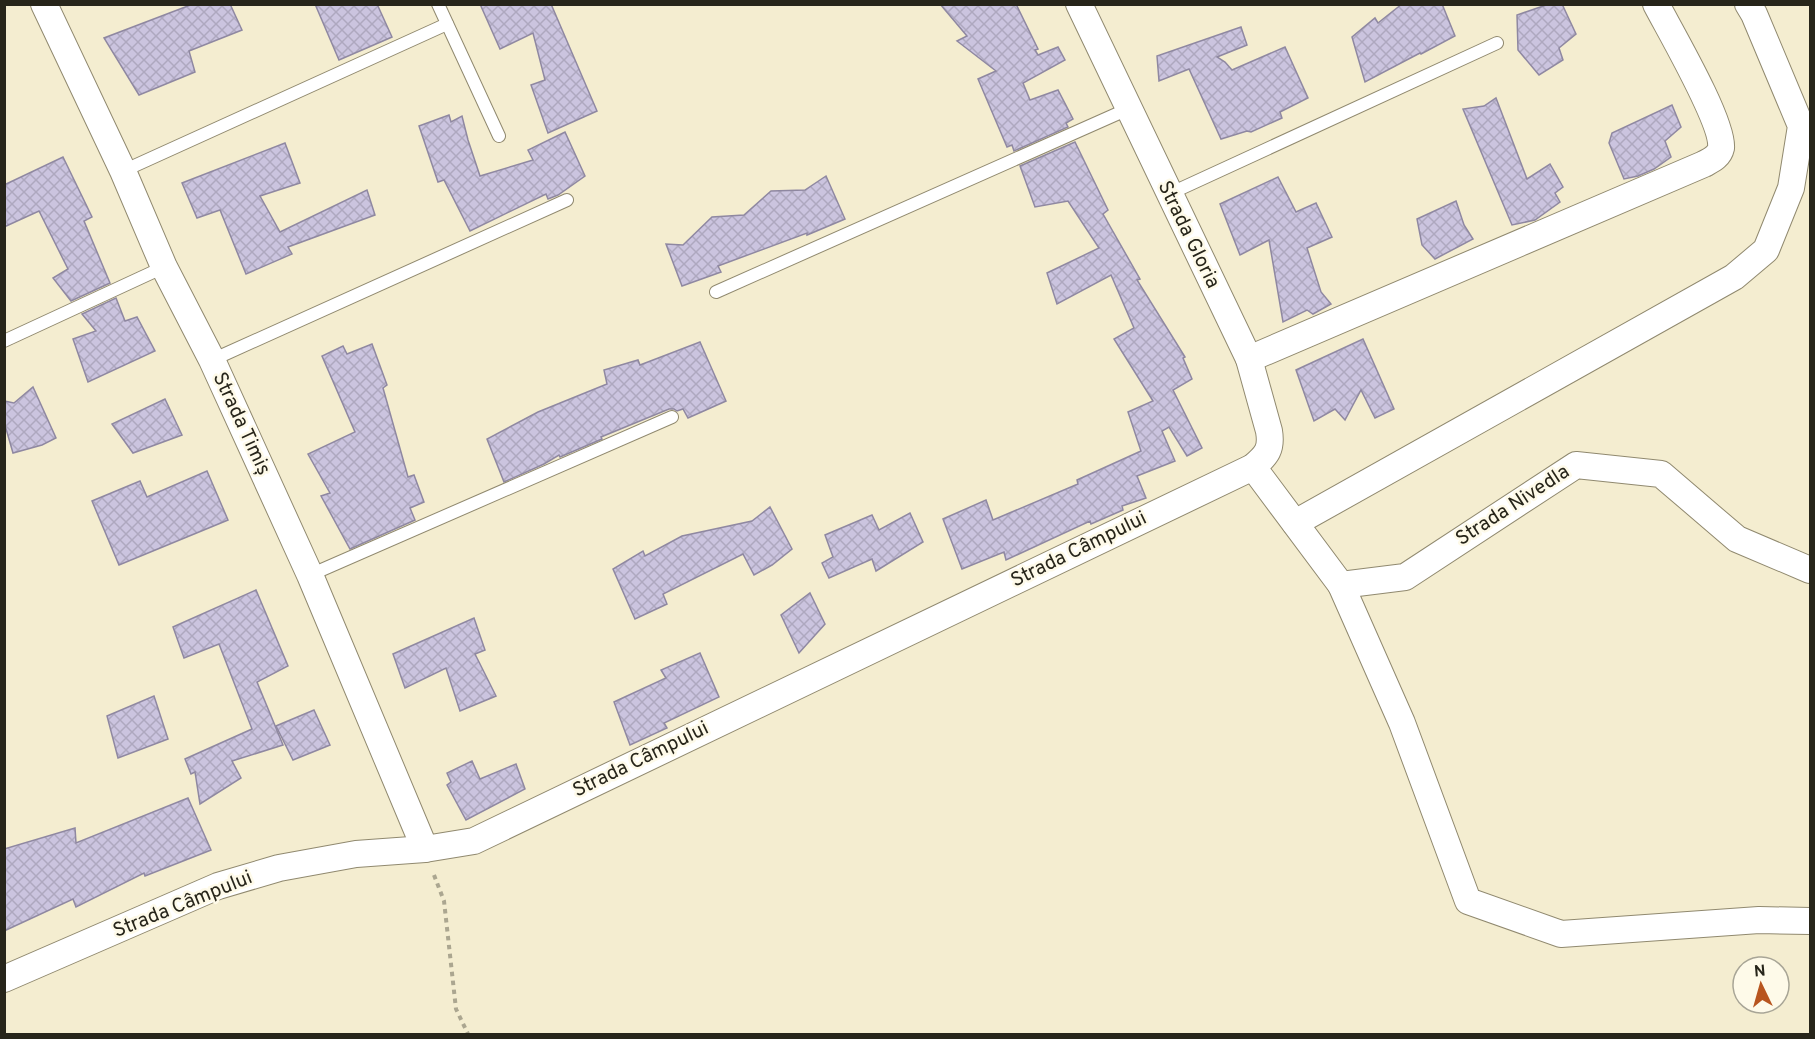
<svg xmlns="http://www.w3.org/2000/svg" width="1815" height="1039" viewBox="0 0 1815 1039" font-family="Overpass,sans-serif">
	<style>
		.building { fill: url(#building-cross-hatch); stroke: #8f88a1; stroke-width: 1.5 }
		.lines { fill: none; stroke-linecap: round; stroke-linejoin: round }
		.lane-casing { stroke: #90896f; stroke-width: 14 }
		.street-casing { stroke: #90896f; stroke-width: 28 }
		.path { stroke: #aba690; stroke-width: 4; stroke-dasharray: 4.5 4.5; stroke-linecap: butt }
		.lane { stroke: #fff; stroke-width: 12 }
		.street { stroke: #fff; stroke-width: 26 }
		.labels { text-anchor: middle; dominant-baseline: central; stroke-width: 5; stroke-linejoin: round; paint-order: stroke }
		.street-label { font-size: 20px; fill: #27251a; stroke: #fefae9 }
	</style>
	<defs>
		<pattern id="building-cross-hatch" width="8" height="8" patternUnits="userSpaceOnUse" patternTransform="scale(1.5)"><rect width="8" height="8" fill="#cbc4df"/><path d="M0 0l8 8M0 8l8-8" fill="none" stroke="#aea8bf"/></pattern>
	</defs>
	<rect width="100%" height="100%" fill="#f4edd0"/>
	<g class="building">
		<polygon points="193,4 230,4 242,30 189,51 195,72 139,95 104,38"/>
		<polygon points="315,4 377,4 392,37 339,60"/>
		<polygon points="480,4 551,4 597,111 548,133 531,85 545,80 533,33 500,49"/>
		<polygon points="940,4 1016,4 1038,49 1035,50 1038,55 1058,47 1065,60 1023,83 1030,100 1058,90 1073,119 1066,123 1068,127 1014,151 1012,145 1007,147 978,79 996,71 957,41 967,36"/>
		<polygon points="1402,4 1442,4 1455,36 1421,54 1420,53 1365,82 1352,37 1375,18 1378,23"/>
		<polygon points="1549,4 1562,4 1576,34 1559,48 1563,60 1539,75 1518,50 1517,15"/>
		<polygon points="1241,27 1247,45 1217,57 1225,62 1232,70 1285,47 1308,98 1280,112 1282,118 1251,132 1247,131 1221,139 1189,69 1159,81 1157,56"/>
		<polygon points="1496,98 1527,179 1550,164 1563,187 1555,193 1560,202 1535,220 1512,225 1463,109 1484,106"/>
		<polygon points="1672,105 1681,127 1665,141 1671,157 1654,169 1638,176 1624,179 1609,143 1612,133"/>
		<polygon points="449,115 451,122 462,116 468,140 480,176 533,160 528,150 565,132 585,176 558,195 548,199 546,194 470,231 444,180 438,182 419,126"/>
		<polygon points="1075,142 1108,210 1103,214 1140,279 1137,280 1185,357 1183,358 1192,379 1173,390 1202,448 1187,456 1169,427 1162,431 1175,461 1137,476 1146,498 1122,506 1123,510 1091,524 1090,521 1006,560 1004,552 962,569 943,519 986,500 993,520 1078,484 1077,480 1141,451 1128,412 1153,401 1114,339 1134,328 1111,275 1057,304 1047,273 1099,248 1068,201 1035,207 1020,166"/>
		<polygon points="285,143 300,183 260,196 280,232 367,190 375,215 288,247 292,254 246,274 220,210 197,218 182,183"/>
		<polygon points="63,157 92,217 84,221 110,283 71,301 53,278 68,269 39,211 4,227 4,185"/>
		<polygon points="826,176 845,219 807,235 807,233 718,266 721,272 682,286 666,244 683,245 712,217 744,215 771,191 805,190"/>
		<polygon points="1278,177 1296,212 1316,203 1332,237 1307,248 1321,292 1331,304 1313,314 1307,310 1283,322 1269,240 1240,255 1220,204"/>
		<polygon points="1456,201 1464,225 1473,239 1435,259 1422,245 1417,219"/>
		<polygon points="116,298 125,321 137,317 155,351 88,382 73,339 96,331 82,314"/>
		<polygon points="1363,339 1394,409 1375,418 1361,390 1345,420 1335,409 1314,421 1296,370"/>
		<polygon points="700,342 726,401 688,418 683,409 677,411 674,409 669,409 601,437 602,439 560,457 559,455 544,464 504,482 487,439 538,412 607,384 604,370 638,360 640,365"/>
		<polygon points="372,344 387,385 383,388 408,477 414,475 424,502 410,508 415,520 350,549 321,496 330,493 308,454 355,432 322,356 343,346 347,354"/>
		<polygon points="33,387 56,438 42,445 13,453 4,422 4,401 14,403"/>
		<polygon points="165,399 182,435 133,453 112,424"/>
		<polygon points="207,471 228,520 119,565 92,501 140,481 147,497"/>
		<polygon points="770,507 792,549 772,565 754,575 743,554 663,594 667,604 635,619 613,569 643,551 645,556 682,536 752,521"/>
		<polygon points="910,513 923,542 876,571 872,559 829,578 822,563 833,557 825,535 872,515 879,530"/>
		<polygon points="256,590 288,666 257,682 283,745 232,761 241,778 200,804 195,772 191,774 185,759 252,729 219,644 184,658 173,627"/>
		<polygon points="810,593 825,624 799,653 781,615"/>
		<polygon points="474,618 485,650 475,654 496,696 460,711 446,668 405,688 393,654"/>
		<polygon points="700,653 719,697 664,723 667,728 630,745 614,702 666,678 661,670"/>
		<polygon points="154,696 168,739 118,758 107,716"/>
		<polygon points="314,710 330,745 293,760 276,726"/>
		<polygon points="472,761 480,779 516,764 525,789 466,820 447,785 451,782 447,773"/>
		<polygon points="188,798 211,850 145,876 144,873 76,907 73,899 4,931 4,849 75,828 76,843"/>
	</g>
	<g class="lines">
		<defs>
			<g id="lane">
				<polyline points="438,4 499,136"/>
				<polyline points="123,171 447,24"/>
				<polyline points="1169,194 1497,43"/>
				<polyline points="716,292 1128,109"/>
				<polyline points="4,341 164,267"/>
				<polyline points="212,360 567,200"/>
				<polyline points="310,575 672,417"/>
			</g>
			<g id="street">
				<polyline points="44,4 123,171 164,267 212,360 310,575 425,849"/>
				<path d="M 1249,359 L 1704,164 C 1711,160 1719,157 1721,148 C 1724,123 1670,31 1656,4"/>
				<polyline points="1253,467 1341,585 1405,577 1576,465 1661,474 1737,539 1810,570"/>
				<polyline points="1295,523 1734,277 1766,250 1791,188 1801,126 1754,14 1748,4"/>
				<polyline points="1341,585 1402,723 1468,901 1561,934 1759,920 1810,921"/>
				<path d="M 4,979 L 218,886 L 279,868 L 356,854 L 425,849 L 474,841 L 1253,467 C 1267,455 1272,449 1269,431 L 1249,359 L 1079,4"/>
			</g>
		</defs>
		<use href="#lane" class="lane-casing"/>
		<use href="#street" class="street-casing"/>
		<polyline class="path" points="434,875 444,901 456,1009 468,1034"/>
		<use href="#lane" class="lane"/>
		<use href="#street" class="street"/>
	</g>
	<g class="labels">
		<g class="street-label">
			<text transform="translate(1188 235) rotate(64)">Strada Gloria</text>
			<text transform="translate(241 424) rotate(65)">Strada Timiș</text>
			<text transform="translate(1513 506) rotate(-33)">Strada Nivedla</text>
			<text transform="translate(1079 550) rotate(-26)">Strada Câmpului</text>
			<text transform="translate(641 760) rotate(-26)">Strada Câmpului</text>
			<text transform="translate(183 905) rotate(-22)">Strada Câmpului</text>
		</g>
	</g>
	<rect width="1815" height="1039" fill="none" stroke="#27251a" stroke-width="12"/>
	<g transform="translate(1761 985) rotate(355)"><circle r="28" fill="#fefae9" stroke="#a8a596" stroke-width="1.5"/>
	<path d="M0-4.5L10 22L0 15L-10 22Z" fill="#b8551f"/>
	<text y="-9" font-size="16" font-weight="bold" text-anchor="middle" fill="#27251a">N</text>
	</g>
</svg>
